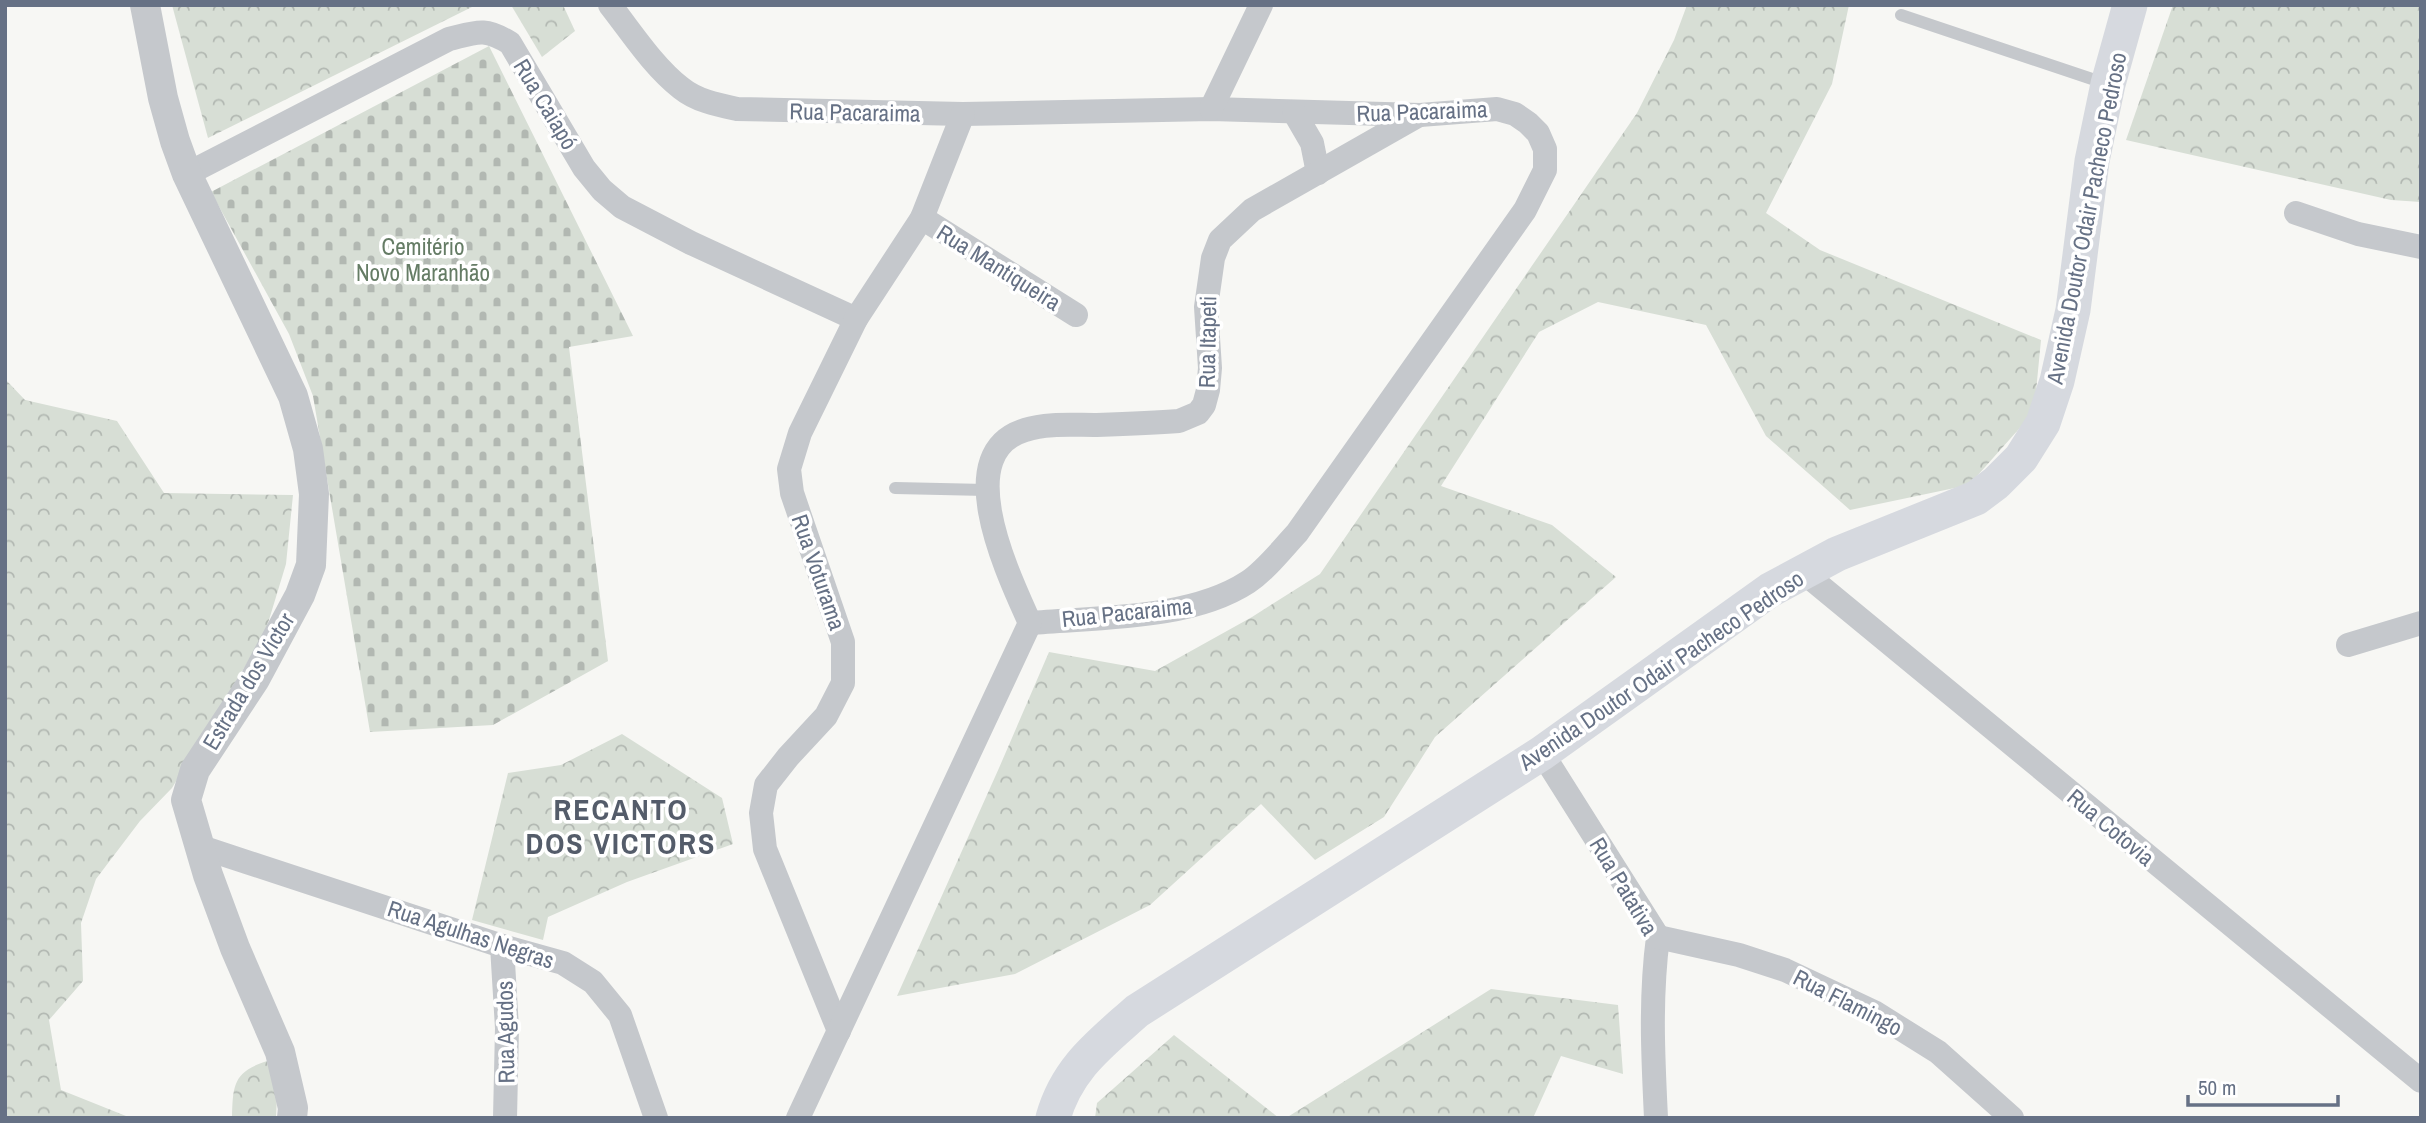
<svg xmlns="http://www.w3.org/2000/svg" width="2426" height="1123" viewBox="0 0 2426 1123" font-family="'Archivo Narrow',sans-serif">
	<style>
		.forest { fill: url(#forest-crowns) }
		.cemetery { fill: url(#cemetery-stones) }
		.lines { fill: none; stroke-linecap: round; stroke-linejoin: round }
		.service { stroke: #c5c8cc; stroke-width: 12 }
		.minor { stroke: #c5c8cc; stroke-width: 24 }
		.tertiary { stroke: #c5c8cc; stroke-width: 30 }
		.secondary { stroke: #d6d9df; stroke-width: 35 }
		.labels { text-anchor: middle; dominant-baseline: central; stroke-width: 7; stroke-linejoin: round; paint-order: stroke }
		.street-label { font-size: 23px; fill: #667185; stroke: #fff }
		.park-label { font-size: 23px; fill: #657c65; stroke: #fff }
		.district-label { font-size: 30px; font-weight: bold; letter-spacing: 2px; fill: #545c6a; stroke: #fff }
	</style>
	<defs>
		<pattern id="forest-crowns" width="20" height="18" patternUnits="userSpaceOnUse" patternTransform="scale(1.75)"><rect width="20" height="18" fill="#d7ded5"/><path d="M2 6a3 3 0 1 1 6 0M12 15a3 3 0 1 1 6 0" fill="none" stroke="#b2b8b2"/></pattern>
		<pattern id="cemetery-stones" width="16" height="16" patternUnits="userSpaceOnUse" patternTransform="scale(1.75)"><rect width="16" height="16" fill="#d7ded5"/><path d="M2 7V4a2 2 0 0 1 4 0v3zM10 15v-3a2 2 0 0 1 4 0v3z" fill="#b2b8b2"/></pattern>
	</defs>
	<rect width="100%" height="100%" fill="#f7f7f4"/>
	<g class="forest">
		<polygon points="172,5 476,5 208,138"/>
		<polygon points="511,5 563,5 575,31 542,57"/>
		<polygon points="1687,5 1849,5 1832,84 1766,213 1820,250 2041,340 2034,412 1969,485 1850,510 1766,436 1706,325 1598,302 1539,332 1441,486 1552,525 1616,577 1435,737 1384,817 1315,860 1261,804 1150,905 1015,974 897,996 999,768 1049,652 1155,671 1252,617 1320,574 1637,113 1674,40"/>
		<polygon points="2173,5 2421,6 2421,202 2391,200 2126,140"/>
		<polygon points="5,379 25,400 117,421 164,493 293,495 286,564 265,633 172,788 140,821 96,879 81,923 83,981 49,1020 61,1090 131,1118 5,1118"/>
		<polygon points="622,734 722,798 733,844 627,882 548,917 543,940 472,920 508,773 561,765"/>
		<polygon points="1491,989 1618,1005 1623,1074 1561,1056 1533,1118 1286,1118"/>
		<polygon points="1174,1035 1279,1118 1095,1118 1097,1103"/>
		<path d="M 267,1061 L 277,1095 L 276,1118 L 232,1118 C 233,1085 233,1072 267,1061 Z"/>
	</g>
	<polygon class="cemetery" points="489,46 633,336 569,347 608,661 493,725 370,732 313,396 289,334 211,192"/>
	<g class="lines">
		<g class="service">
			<polyline points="1901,15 2107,84"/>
			<polyline points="895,488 986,490"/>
		</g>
		<g class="minor">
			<path d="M 610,5 C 632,33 653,66 681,88 C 697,101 718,105 737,109 L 963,114 L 1211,109 L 1420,115 L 1497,109 L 1515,114 L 1528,123 L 1538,133 L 1545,149 L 1545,170 L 1525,210 L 1297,533 C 1282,549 1266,570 1248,582 C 1190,620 1098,617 1030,623"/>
			<polyline points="1211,109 1261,5"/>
			<polyline points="1294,112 1312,143 1318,173"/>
			<path d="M 187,174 L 449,39 C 477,32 484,27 510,43 L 584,168 L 602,190 L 622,207 L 691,243 L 856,319"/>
			<polyline points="2296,213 2358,234 2421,247"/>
			<polyline points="922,218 1076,315"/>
			<polyline points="1803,572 2421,1081"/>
			<path d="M 1030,623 C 1009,576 949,453 1025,430 C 1046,423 1072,425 1094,425 C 1122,424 1151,423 1179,421 L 1198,413 L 1204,405 L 1208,390 L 1210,368 L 1206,307 L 1213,258 L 1220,240 L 1252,210 L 1419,115"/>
			<polyline points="2348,645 2421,623"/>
			<path d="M 1542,753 L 1658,937 C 1650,998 1653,1057 1656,1118"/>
			<polyline points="201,847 502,946 563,963 593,982 620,1015 656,1118"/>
			<polyline points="1658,937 1739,955 1785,970 1874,1012 1938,1052 2012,1118"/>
			<polyline points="502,946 507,1028 505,1118"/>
			<polyline points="839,1031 765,849 761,813 766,785 788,757 826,716 843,683 843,642 792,493 789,469 800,433 856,319 922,218 963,114"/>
			<polyline points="798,1118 1030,623"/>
		</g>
		<polyline class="tertiary" points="145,5 163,98 175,141 187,174 293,396 308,449 314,494 311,565 300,595 255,679 195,770 186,800 208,875 235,948 280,1052 293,1108 292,1118"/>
		<path class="secondary" d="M 1053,1118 C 1067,1068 1100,1044 1137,1011 L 1542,753 L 1770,590 L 1837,554 L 1976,498 L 1996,483 L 2021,458 L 2043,423 L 2057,381 L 2073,310 L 2092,161 L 2108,84 L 2130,5"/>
	</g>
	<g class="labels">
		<g class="street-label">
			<text transform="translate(546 104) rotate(59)">Rua Caiapó</text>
			<text transform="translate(1422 111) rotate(-2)">Rua Pacaraima</text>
			<text transform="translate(855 112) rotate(1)">Rua Pacaraima</text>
			<text transform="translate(2086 218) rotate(-79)">Avenida Doutor Odair Pacheco Pedroso</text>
			<text transform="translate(999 267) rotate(32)">Rua Mantiqueira</text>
			<text transform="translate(1207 342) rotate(-89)">Rua Itapeti</text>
			<text transform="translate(819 572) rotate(71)">Rua Voturama</text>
			<text transform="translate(1127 612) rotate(-6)">Rua Pacaraima</text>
			<text transform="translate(1661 670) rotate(-34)">Avenida Doutor Odair Pacheco Pedroso</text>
			<text transform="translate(248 681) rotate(-59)">Estrada dos Victor</text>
			<text transform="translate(2111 827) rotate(40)">Rua Cotovia</text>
			<text transform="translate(1624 886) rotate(59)">Rua Patativa</text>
			<text transform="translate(471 934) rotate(18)">Rua Agulhas Negras</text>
			<text transform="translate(1848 1002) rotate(27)">Rua Flamingo</text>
			<text transform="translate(505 1032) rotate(-91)">Rua Agudos</text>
		</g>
		<g class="park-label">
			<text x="423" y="246">Cemitério<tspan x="423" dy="26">Novo Maranhão</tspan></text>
		</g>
		<g class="district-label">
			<text x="621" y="809">RECANTO<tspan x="621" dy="34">DOS VICTORS</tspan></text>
		</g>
	</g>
	<rect width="2426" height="1123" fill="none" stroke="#667185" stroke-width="14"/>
	<path d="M2188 1095v10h150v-10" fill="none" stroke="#667185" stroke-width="3.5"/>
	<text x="2198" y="1095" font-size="21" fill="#667185" stroke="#ffffff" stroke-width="5" paint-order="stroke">50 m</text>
</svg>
